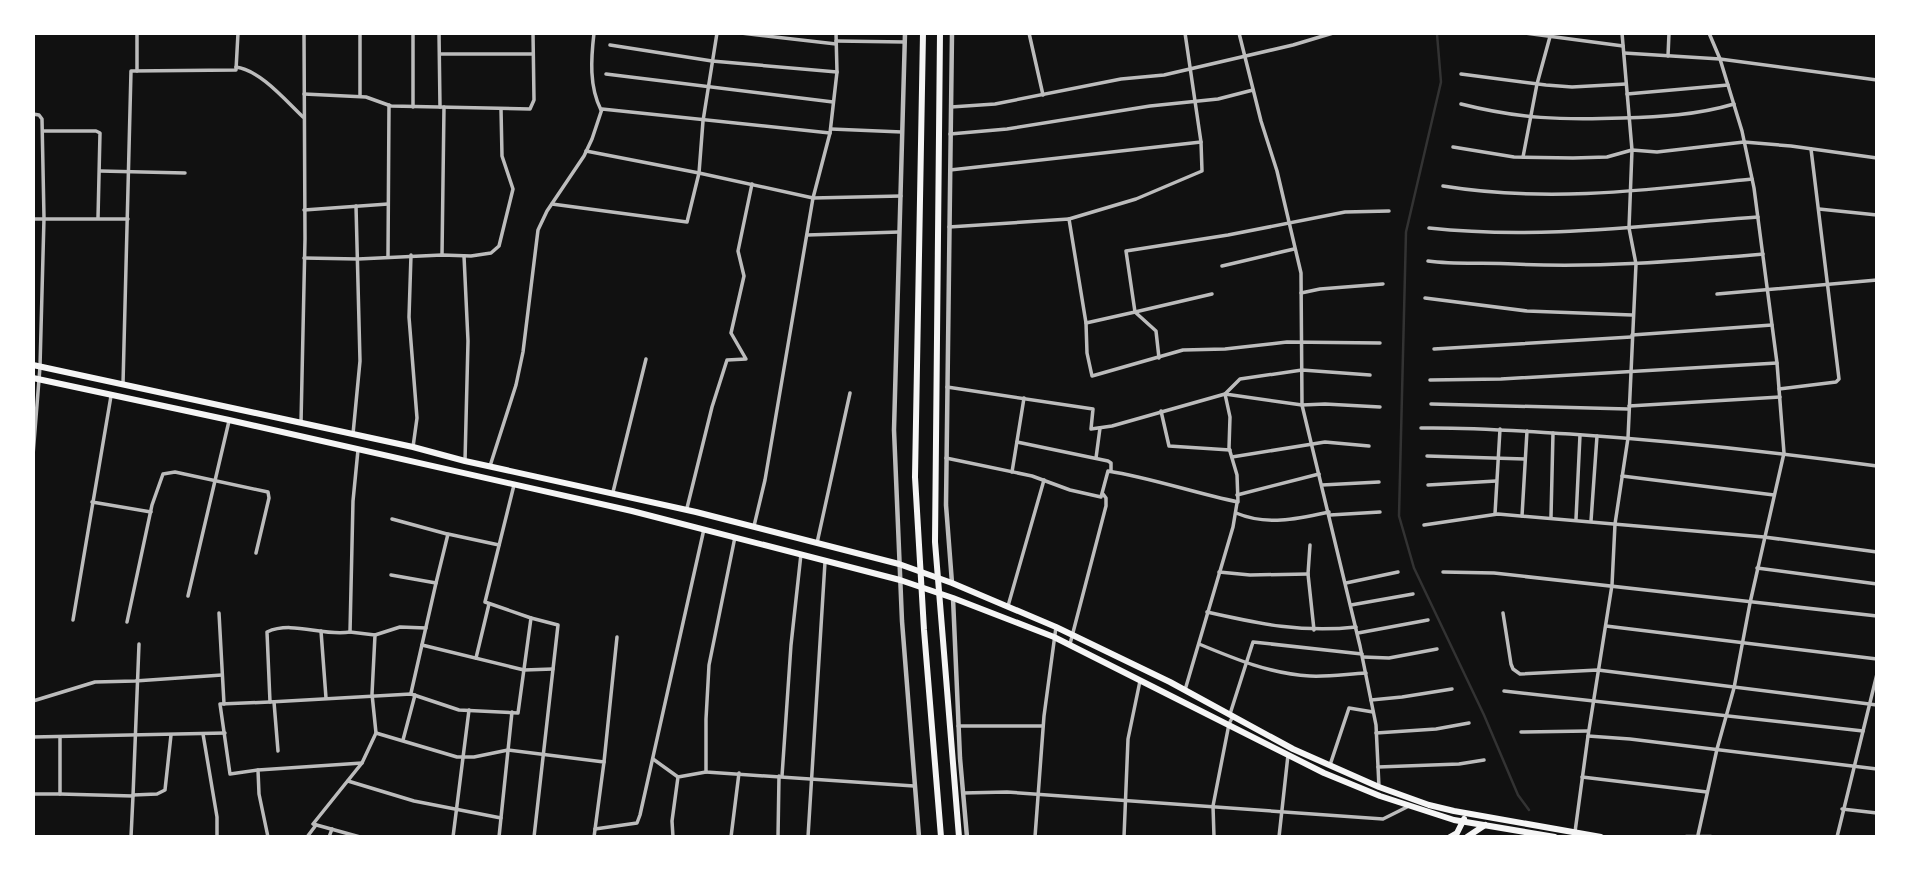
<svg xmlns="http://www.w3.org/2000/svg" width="1910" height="870" viewBox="0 0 1910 870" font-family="Raleway,sans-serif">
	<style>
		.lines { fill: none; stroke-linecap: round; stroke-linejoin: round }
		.stream { stroke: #333; stroke-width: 2.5 }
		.minor { stroke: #bcbcbc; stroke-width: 3.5 }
		.tertiary { stroke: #bcbcbc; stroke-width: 4.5 }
		.trunk { stroke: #f5f5f5; stroke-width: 6 }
	</style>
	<rect width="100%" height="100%" fill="#111"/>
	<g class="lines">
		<polyline class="stream" points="1437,34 1441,82 1406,232 1399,516 1414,568 1484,715 1518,795 1529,810"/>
		<g class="minor">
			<polyline points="360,33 360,96"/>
			<polyline points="413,33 413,107"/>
			<polyline points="439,33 440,107"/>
			<path d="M 594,33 C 591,59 589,86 601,110"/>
			<polyline points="741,33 836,44"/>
			<polyline points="1029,33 1043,95"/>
			<polyline points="1185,33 1201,142"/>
			<polyline points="1239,33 1261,121 1277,171 1301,273 1302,405 1360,646 1376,725 1379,787"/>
			<polyline points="1525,33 1623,46"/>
			<polyline points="836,41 905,42"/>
			<polyline points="610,45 712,61 837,72"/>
			<polyline points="1624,53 1720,59 1877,80"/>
			<polyline points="440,54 532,54"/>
			<polyline points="1668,56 1669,33"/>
			<path d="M 236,67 C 260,70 286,101 303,117"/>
			<polyline points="137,71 137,33"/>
			<polyline points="606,74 833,102"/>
			<polyline points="1461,74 1546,85 1572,87 1626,84"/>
			<polyline points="304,94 366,97 391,106 530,109 534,100 533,33"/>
			<polyline points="1627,94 1728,85"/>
			<path d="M 1461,104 C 1520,119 1561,120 1622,118 C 1659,117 1697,115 1734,104"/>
			<polyline points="951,107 995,104 1121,79 1164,75 1293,45 1333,33"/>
			<polyline points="33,114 39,115 42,119 44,218 40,367 33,455"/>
			<polyline points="831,129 902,132"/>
			<polyline points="43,131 96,131 100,133 98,218"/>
			<polyline points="950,134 1007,129 1150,106 1218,99 1253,90"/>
			<polyline points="1453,147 1514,157 1573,158 1607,157 1632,150 1657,152 1744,142 1791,146 1877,158"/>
			<polyline points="586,151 699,173 813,198 901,196"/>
			<polyline points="1523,157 1537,84 1551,33"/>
			<polyline points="950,170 1201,142 1202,171 1136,199 1069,219"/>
			<polyline points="100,171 185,173"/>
			<path d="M 1443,186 C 1547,203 1648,190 1752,179"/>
			<polyline points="552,204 687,222 699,173 703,121 717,33"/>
			<polyline points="1819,209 1877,215"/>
			<polyline points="304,210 388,204"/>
			<polyline points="33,219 128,219"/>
			<polyline points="949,227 1069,219 1086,323 1135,312 1126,251 1228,235 1345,212 1389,211"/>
			<path d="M 1429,228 C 1540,240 1647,225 1758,217"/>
			<polyline points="807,235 899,232"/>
			<polyline points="411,255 409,317 417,418 413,447"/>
			<polyline points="442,255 444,107"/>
			<polyline points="388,256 389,105"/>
			<polyline points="464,256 468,341 465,461"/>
			<polyline points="304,258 358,259 442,255 471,256 491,253 499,246 513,189 502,156 501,109"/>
			<path d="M 1428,261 C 1457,265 1485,262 1514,264 C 1598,268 1680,261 1763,254"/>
			<polyline points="1222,266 1294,249"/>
			<polyline points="1301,293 1320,289 1383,284"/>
			<polyline points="1717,294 1877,280"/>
			<polyline points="1425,298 1527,311 1632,315"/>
			<polyline points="1135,312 1212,294"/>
			<polyline points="1135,312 1156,331 1159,358"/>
			<polyline points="1086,323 1087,353 1092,376 1183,350 1225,349 1287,342 1380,343"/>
			<polyline points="1632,335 1772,325"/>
			<polyline points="1434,349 1631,337"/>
			<polyline points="1370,375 1302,370 1240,379 1225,394 1302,405 1325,404 1380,407"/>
			<polyline points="1430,380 1501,379 1777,363"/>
			<polyline points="123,384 131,71 236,70 238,33"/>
			<polyline points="1779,389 1836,382 1839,379 1811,149"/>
			<polyline points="1431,404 1628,409"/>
			<polyline points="1629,406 1780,397"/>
			<polyline points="1161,411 1169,446 1230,450"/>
			<polyline points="301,423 305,239 304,33"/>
			<path d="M 1421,428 C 1471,427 1520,431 1570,434 C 1672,441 1775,452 1877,466"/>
			<polyline points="353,434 360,361 356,206"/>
			<polyline points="1017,442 1108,461 1111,463 1111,471"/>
			<polyline points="358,450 353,501 350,632 375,635 372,694 376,733 362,763 313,824 360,837"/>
			<polyline points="1427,456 1525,459"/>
			<polyline points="1232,457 1325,442 1369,446"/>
			<path d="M 946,458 L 1032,476 L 1070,490 L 1101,497 L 1108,471 C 1152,478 1194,493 1238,502 L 1237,475 L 1229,448 L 1230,417 L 1225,394 L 1112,426 L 1091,429 L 1093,409 L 947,387"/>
			<polyline points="1096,458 1100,428"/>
			<polyline points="490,466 516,385 523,352 538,230 547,211 584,156 592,139 602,109 830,133"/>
			<polyline points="1012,472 1024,398"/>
			<polyline points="1622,476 1774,495"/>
			<polyline points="1322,485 1379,482"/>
			<polyline points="1428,485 1496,481"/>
			<polyline points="613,492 646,359"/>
			<polyline points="1237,495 1319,474"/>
			<polyline points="92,502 151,512"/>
			<polyline points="687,508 712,407 727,360 746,359 731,333 744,276 738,251 752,184"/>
			<path d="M 1236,513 C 1267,526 1297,519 1329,512"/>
			<polyline points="1495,514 1500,429"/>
			<polyline points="1330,515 1380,512"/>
			<polyline points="1522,516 1527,431"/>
			<polyline points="1551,517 1553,433"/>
			<polyline points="392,519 447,534"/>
			<polyline points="1576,519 1580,435"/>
			<polyline points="1591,521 1597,436"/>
			<polyline points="1424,525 1498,514 1764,537 1877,552"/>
			<polyline points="754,526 765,480 813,198 830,133 837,72 836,33"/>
			<polyline points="735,537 709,665 706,719 706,772 914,786"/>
			<polyline points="817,543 850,393"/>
			<polyline points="1310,545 1308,574 1314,630"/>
			<polyline points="1757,568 1877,584"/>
			<polyline points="1219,572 1250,575 1308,574"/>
			<polyline points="1443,572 1494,573 1877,616"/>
			<polyline points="391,575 436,583 448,534 499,545"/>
			<polyline points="1346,583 1398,572"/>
			<polyline points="188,596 229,421"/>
			<polyline points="1351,605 1413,594"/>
			<polyline points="1008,606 1044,480"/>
			<path d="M 1207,612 C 1260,624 1302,633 1356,627"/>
			<polyline points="219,613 224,704"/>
			<polyline points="1503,613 1511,664 1513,669 1520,674 1598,670 1877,705"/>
			<polyline points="531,618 558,625 534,837"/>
			<polyline points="73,620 111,396"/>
			<polyline points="127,622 152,505 163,474 175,472 268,492 269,498 256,553"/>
			<polyline points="1606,626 1877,659"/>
			<polyline points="321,631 326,698"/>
			<path d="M 350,632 C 323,637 293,620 267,632 L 270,702 L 411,694 L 459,710 L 518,713 L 531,618 L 485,602 L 514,485"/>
			<polyline points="1358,633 1428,620"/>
			<polyline points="375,635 400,627 426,628"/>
			<polyline points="1070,644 1106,506 1106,498 1103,494"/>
			<path d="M 1199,644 C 1235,659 1271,674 1310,676 C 1328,677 1347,674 1366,673"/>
			<polyline points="422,645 524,670 553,669"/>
			<polyline points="1363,657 1389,658 1437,649"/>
			<polyline points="476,658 489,604"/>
			<polyline points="1185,690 1233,527 1237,503"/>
			<polyline points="1504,691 1863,731"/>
			<polyline points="411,693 436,583"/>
			<polyline points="1371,700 1402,697 1452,689"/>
			<polyline points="33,701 95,682 135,681 222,675"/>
			<polyline points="274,702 278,751"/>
			<polyline points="1230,714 1253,642 1362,654"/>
			<polyline points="958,726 1043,726"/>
			<polyline points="1521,732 1588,731"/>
			<polyline points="376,733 457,757 474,757 508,750 604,762 594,837"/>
			<polyline points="1376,733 1436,729 1469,723"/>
			<polyline points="203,734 217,817 217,837"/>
			<polyline points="1588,736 1630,739 1877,769"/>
			<polyline points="33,737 225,733"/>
			<polyline points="403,740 415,695"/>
			<polyline points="653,759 678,777"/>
			<polyline points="604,762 617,637"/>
			<polyline points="1330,765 1349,708 1373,712"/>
			<polyline points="1378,767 1459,764 1484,760"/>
			<polyline points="258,770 230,774 220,704 270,702"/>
			<polyline points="782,776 791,645 801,554"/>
			<polyline points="1582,777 1707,792"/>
			<polyline points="348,781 414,801 501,818"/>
			<polyline points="963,793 1007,792 1383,819 1407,807"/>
			<polyline points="33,794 60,794 60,737"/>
			<polyline points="60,794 133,796 131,837"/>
			<polyline points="133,795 157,794 165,790 171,735"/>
			<polyline points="133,796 139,644"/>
			<polyline points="1842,809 1877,813"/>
			<polyline points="595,829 637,823 640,815 704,529"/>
			<polyline points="1575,832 1588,736 1612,585 1615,524 1628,438 1636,264 1629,228 1632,150 1622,33"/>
			<polyline points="1698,835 1717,749 1734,688 1750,603 1784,453 1777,363 1754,188 1742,131 1720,59 1709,33"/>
			<polyline points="268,837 259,794 258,770 362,763"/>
			<polyline points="307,837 316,825"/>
			<polyline points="329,837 332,829"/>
			<polyline points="453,837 469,710"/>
			<polyline points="499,837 512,712"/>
			<polyline points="673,837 672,821 678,777 706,772"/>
			<polyline points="731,837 739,773"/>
			<polyline points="778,837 779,776"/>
			<polyline points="808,837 825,562"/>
			<polyline points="1035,837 1044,716 1056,627"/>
			<polyline points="1124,837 1128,739 1140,681"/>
			<polyline points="1214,837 1213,806 1229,724 1233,716"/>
			<polyline points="1279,837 1288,755"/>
			<polyline points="1837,837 1877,674"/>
		</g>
		<g class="tertiary">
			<polyline points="905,33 894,430 902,621 919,837"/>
			<polyline points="952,583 946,505 952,33"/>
			<polyline points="953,598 960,758 967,837"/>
			<polyline points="1686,837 1711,837"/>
		</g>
		<g class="trunk">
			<polyline points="923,33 915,477 924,630 941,837"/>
			<polyline points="940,33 935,542 959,837"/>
			<polyline points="33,365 413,447 465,461 696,512 899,564 952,583 1056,627 1170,682 1293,749 1379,787 1429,805 1454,811 1601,837"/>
			<polyline points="33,378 229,420 632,511 900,580 953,598 1054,637 1324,773 1380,796 1454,820 1555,837"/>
			<polyline points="1450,837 1457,833 1464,819"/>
			<polyline points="1467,837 1485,825"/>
		</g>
	</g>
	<rect width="1910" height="870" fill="none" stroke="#ffffff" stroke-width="70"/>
</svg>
